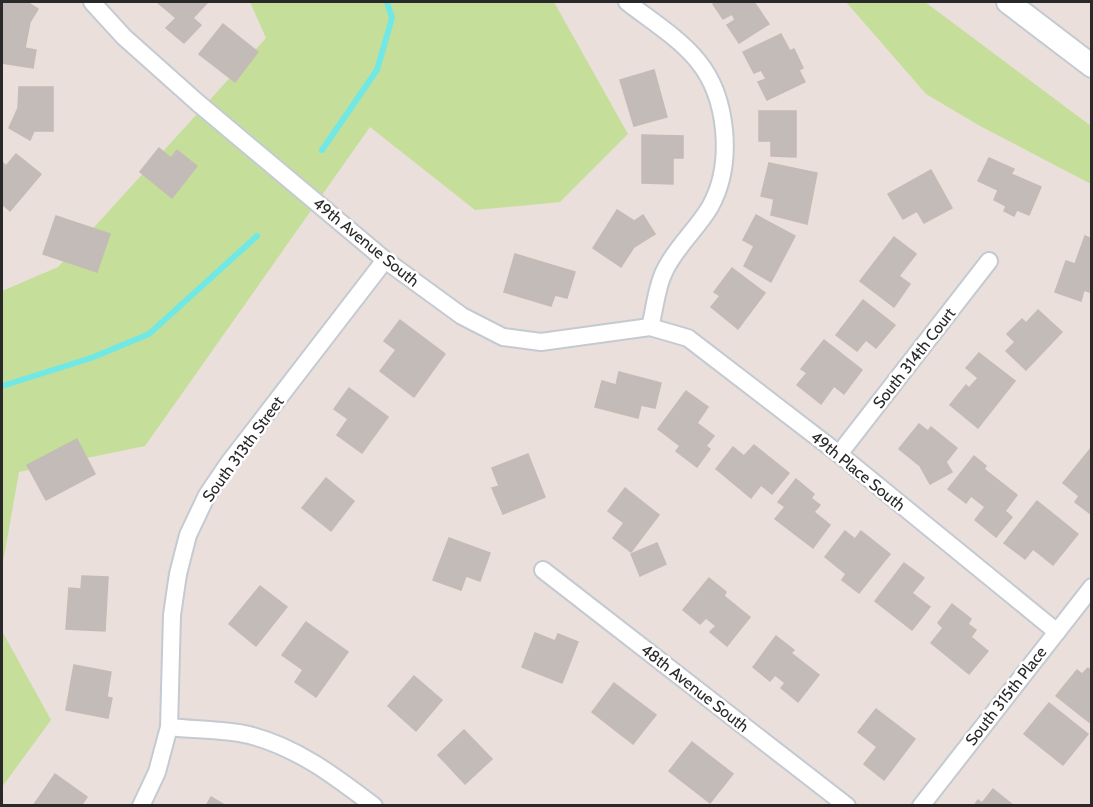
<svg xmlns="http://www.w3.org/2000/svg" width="1093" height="807" viewBox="0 0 1093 807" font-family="Cabin,sans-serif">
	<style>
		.green { fill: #c5df9a }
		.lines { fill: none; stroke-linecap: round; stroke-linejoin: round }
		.stream { stroke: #72e8e5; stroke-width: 6 }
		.building { fill: #c3bbb7; stroke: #c5bbb5; stroke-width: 1.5 }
		.street-casing { stroke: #c3cad2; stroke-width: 20 }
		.secondary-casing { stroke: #c3cad2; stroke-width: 26 }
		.street { stroke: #fff; stroke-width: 16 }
		.secondary { stroke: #fff; stroke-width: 22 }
		.labels { text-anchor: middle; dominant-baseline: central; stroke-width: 5; stroke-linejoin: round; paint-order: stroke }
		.street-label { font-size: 16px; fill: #292929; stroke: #fff }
	</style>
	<rect width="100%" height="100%" fill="#eadfdb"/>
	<g class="green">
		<polygon points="250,2 554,2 628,134 560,202 475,210 370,127 145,446 19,472 2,568 2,291 58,267 266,38"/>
		<polygon points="846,2 925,2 1091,126 1091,184 980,126 926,94"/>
		<polygon points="2,631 51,720 2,787"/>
	</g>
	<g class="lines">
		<g class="stream">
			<polyline points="322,150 377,70 392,18 387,2"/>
			<polyline points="2,386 91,358 149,334 257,236"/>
		</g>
	</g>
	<g class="building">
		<polygon points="2,2 27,2 38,9 30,22 25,48 36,50 33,68 2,63 2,21 4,11 2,9"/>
		<polygon points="157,2 205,2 207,3 193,18 201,25 184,43 166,28 176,18"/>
		<polygon points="717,2 754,2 769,24 739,43 727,25 735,20 732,14 723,19 713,4"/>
		<polygon points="223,24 258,52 235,82 199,54"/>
		<polygon points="781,34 790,51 794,49 803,68 799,70 805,82 767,100 758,82 766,79 761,70 754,73 743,52"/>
		<polygon points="654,70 667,117 634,126 620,80"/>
		<polygon points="19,87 53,87 53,131 34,131 30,140 9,128 18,108"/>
		<polygon points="759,111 796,111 796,157 771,156 771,141 759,141"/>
		<polygon points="642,135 683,136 683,158 673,158 673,184 642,183"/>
		<polygon points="159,148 171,158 177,150 197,166 172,198 140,172"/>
		<polygon points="16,154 41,174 10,211 2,204 2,162 6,166"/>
		<polygon points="989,158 1014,169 1011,174 1041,187 1029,215 1017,210 1014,216 1004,211 1006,206 994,200 998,190 978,181"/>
		<polygon points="769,163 817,173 807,224 771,215 774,199 761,196"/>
		<polygon points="931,170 952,208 924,223 917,211 903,219 888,194"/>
		<polygon points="617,210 634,221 643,215 655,234 634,247 621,267 593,248"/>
		<polygon points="756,215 795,236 771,282 744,266 754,246 743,240"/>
		<polygon points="56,216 110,234 97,272 43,254"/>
		<polygon points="1085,236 1092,239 1092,293 1084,290 1081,301 1055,292 1066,261 1075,264"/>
		<polygon points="894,237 916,254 899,276 910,284 894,307 860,281"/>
		<polygon points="515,254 575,272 567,298 555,295 551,306 504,292"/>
		<polygon points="732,268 765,293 738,329 711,307 720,296 714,292"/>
		<polygon points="863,300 895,325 876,348 866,340 857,351 836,335"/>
		<polygon points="1038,310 1062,332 1026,370 1006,351 1015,342 1007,334 1022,319 1026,323"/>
		<polygon points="400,320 445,354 414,397 380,371 396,350 384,341"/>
		<polygon points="824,340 862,370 844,394 834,386 821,404 797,385 807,373 801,369"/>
		<polygon points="979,353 1015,381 978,428 950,405 966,385 969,388 978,378 966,368"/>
		<polygon points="619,372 661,383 655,408 641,405 638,418 595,407 602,381 616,385"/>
		<polygon points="349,388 388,417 362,453 337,435 348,419 334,409"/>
		<polygon points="686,391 708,407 697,423 714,436 706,446 710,449 697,467 676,451 680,446 658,429"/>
		<polygon points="919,424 928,431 931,427 957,448 946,462 952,472 930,484 920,466 899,449"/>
		<polygon points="77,439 95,474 46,500 27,465"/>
		<polygon points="754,445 789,473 772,494 761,485 751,498 716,469 733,447 744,456"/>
		<polygon points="1092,447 1092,515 1075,502 1079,496 1063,483"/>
		<polygon points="528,454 545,497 503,514 492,488 499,486 492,468"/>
		<polygon points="974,456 986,466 984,469 1017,495 1005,511 1012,517 996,537 975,520 985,507 971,496 966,503 948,489"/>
		<polygon points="326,478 354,501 331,531 302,508"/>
		<polygon points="796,479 814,494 811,498 820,505 814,512 830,525 813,548 775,519 785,507 778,502"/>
		<polygon points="625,488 659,515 631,552 613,538 624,523 608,511"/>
		<polygon points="1037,501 1078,534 1053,565 1033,549 1025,559 1004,543"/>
		<polygon points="845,531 855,539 861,531 890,554 859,593 842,580 846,574 825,557"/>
		<polygon points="449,538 490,553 480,581 466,576 461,590 433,580"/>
		<polygon points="657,543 666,564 640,576 631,554"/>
		<polygon points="904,563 924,578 912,593 930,607 912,630 875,601"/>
		<polygon points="82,576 108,577 105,631 66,629 69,588 81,589"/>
		<polygon points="709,578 726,592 724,596 750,617 727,646 710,632 716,626 706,618 700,624 683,610"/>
		<polygon points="260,586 287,607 256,646 229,624"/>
		<polygon points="952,604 971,619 968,624 976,630 971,637 988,651 969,674 931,643 943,628 938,623"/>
		<polygon points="306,622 348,652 316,697 295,682 303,670 282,655"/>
		<polygon points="535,633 555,641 558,634 578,642 562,683 522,667"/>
		<polygon points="776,636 794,650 791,653 819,675 798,702 781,688 785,683 775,675 770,681 753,667"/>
		<polygon points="74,665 111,672 107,697 112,698 108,718 66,710"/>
		<polygon points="1088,668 1092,671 1092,718 1089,722 1056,696 1077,670 1082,674"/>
		<polygon points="414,676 442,700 416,731 388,706"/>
		<polygon points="614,683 656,715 633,744 592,712"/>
		<polygon points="1049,703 1088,734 1063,765 1024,734"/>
		<polygon points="876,709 915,739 884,780 864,764 877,747 858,732"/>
		<polygon points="464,730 492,759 465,784 438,755"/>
		<polygon points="692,742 733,774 710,803 669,771"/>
		<polygon points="55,774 87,797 81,806 33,806"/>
		<polygon points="993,789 1014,806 974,806 978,800 982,803"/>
		<polygon points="211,797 226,806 206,806"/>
	</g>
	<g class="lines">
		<defs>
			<g id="street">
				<polyline points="92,2 124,37 198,103 385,260 462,316 503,337 541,342 650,327 688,338 839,454 1057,632"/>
				<path d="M 627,2 C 650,20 678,37 697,60 C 728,97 734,164 710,207 C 697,229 676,247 665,270 C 656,287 655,309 650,327"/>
				<polyline points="839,454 989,261"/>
				<polyline points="543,570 847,806"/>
				<path d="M 169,727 C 195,730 224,729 249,735 C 297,747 336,777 374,806"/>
				<polyline points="141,806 157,772 169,727 172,615 178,574 188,535 207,495 228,464 385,260"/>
				<polyline points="921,806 1092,587"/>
			</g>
			<polyline id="secondary" points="1008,2 1092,66"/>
		</defs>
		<use href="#street" class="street-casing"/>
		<use href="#secondary" class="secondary-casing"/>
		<use href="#street" class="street"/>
		<use href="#secondary" class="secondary"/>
	</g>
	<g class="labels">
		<g class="street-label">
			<text transform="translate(366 242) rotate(39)">49th Avenue South</text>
			<text transform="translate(914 358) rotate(-52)">South 314th Court</text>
			<text transform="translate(243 449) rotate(-54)">South 313th Street</text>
			<text transform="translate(858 471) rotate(39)">49th Place South</text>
			<text transform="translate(695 688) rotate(38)">48th Avenue South</text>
			<text transform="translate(1006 696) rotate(-52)">South 315th Place</text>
		</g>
	</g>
	<rect width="1093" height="807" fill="none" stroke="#292929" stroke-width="6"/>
</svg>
